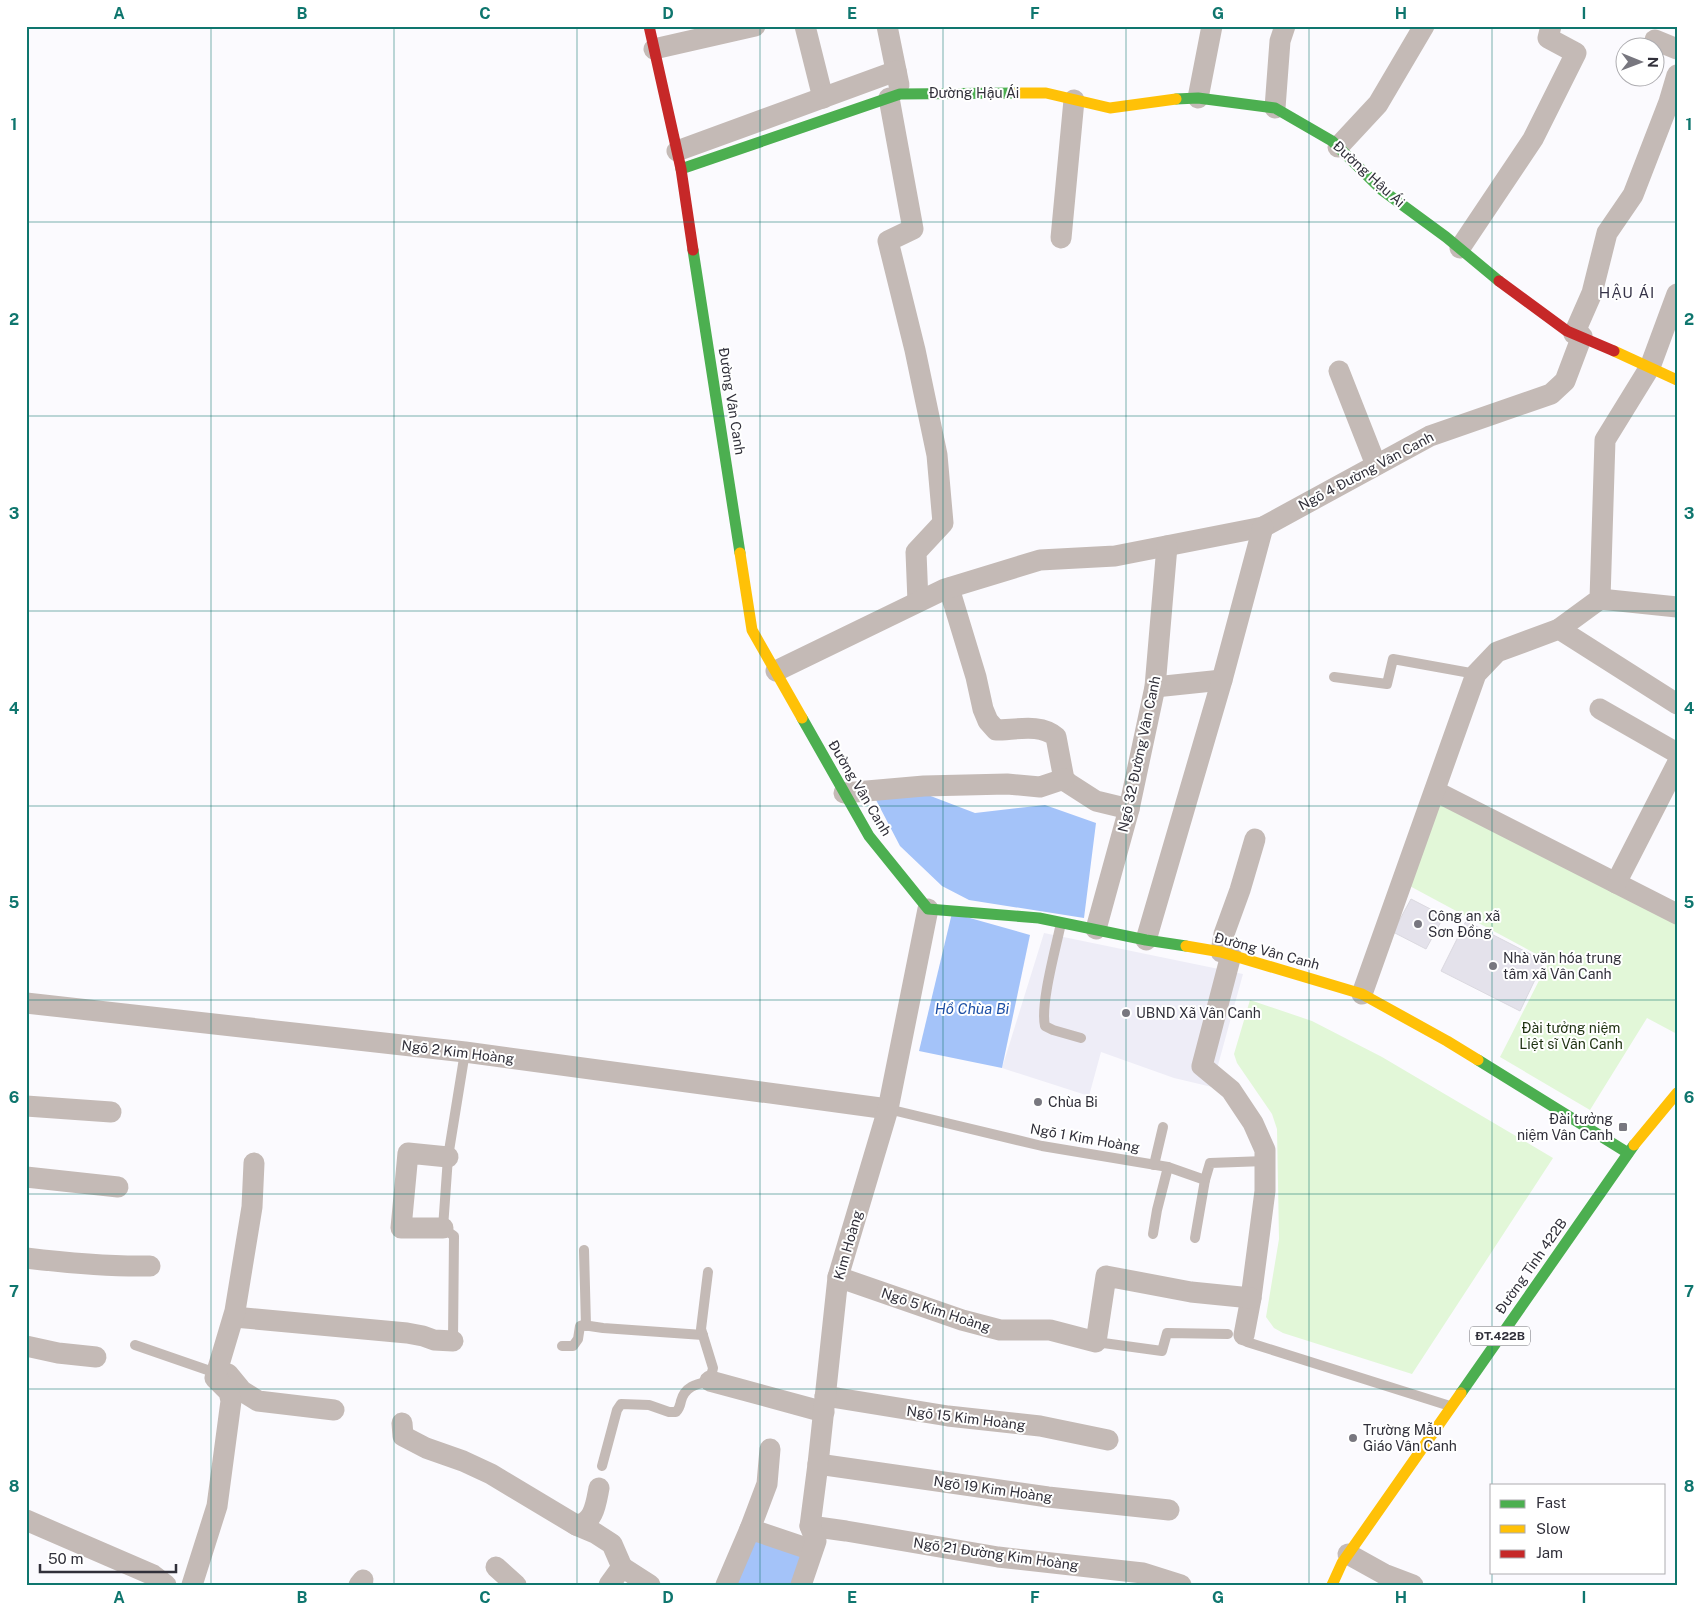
<svg xmlns="http://www.w3.org/2000/svg" width="1703" height="1611" viewBox="0 0 1703 1611" font-family="'Public Sans',sans-serif">
	<style>
		.built { fill: #eeedf7 }
		.green { fill: #e2f7d8 }
		.water { fill: #a4c3f9 }
		.building { fill: #e4e2eb; stroke: #dbd9e0 }
		.lines { fill: none; stroke-linecap: round; stroke-linejoin: round }
		.lane { stroke: #c4bab6; stroke-width: 10 }
		.street { stroke: #c4bab6; stroke-width: 21 }
		.fast { stroke: #4caf50; stroke-width: 11 }
		.slow { stroke: #ffc107; stroke-width: 11 }
		.jam { stroke: #c62828; stroke-width: 11 }
		.grid { fill: none; stroke: #0f766e; stroke-width: 1; stroke-opacity: 0.55 }
		.poi-dot { fill: #78777f; stroke: #fff; stroke-width: 2 }
		.labels { text-anchor: middle; dominant-baseline: central; stroke-width: 4; stroke-linejoin: round; paint-order: stroke }
		.shield { fill: #fff; stroke: #6f6e75; stroke-width: 1 }
		.shield-label { font-size: 12px; font-weight: bold; fill: #31303a }
		.street-label { font-size: 14px; fill: #31303a; stroke: #fff }
		.poi-label { font-size: 14px; fill: #31303a; stroke: #fff; text-anchor: start }
		.park-label { font-size: 14px; fill: #1e3110; stroke: #fff }
		.neighbourhood-label { font-size: 15px; letter-spacing: 1px; fill: #363348; stroke: #fff }
		.water-label { font-size: 15px; font-style: italic; fill: #1d4fa5; stroke: #fff }
		.neatline { fill: none; stroke: #0f766e; stroke-width: 2 }
		.grid-label { font-size: 16px; text-anchor: middle; font-weight: bold; fill: #0f766e }
	</style>
	<rect width="100%" height="100%" fill="#fbfafe"/>
	<polygon class="built" points="1044,933 1243,974 1212,1087 1174,1078 1101,1052 1089,1096 1002,1068"/>
	<g class="green">
		<polygon points="1438,800 1677,922 1677,1034 1647,1018 1590,1110 1500,1057 1549,961 1406,884"/>
		<polygon points="1250,1000 1312,1021 1382,1057 1553,1158 1412,1374 1283,1333 1274,1328 1266,1317 1279,1239 1277,1129 1272,1114 1237,1063 1234,1054"/>
	</g>
	<g class="water">
		<polygon points="928,795 975,813 1045,805 1096,823 1084,918 969,900 942,886 900,846 875,798"/>
		<polygon points="952,913 1030,935 1002,1068 919,1051"/>
		<polygon points="749,1536 803,1557 794,1585 730,1585"/>
	</g>
	<g class="building">
		<polygon points="1411,899 1444,916 1426,949 1393,932"/>
		<polygon points="1466,921 1544,961 1520,1011 1441,971"/>
	</g>
	<g class="lines">
		<g class="lane">
			<polyline points="1334,677 1387,684 1393,659 1476,674"/>
			<path d="M 1061,923 C 1056,948 1040,1004 1045,1026 L 1053,1030 L 1081,1038"/>
			<polyline points="888,1109 1042,1146 1168,1167 1205,1180"/>
			<polyline points="1154,1165 1163,1127"/>
			<polyline points="1153,1234 1157,1210 1168,1167"/>
			<polyline points="1195,1238 1205,1180 1210,1163 1265,1161"/>
			<polyline points="584,1250 586,1326"/>
			<polyline points="1244,1335 1247,1342 1450,1406"/>
			<polyline points="453,1341 454,1236 443,1228 448,1157 465,1052"/>
			<polyline points="1096,1342 1162,1351 1167,1333 1228,1334"/>
			<polyline points="135,1345 216,1373"/>
			<polyline points="562,1346 573,1346 578,1339 580,1326 583,1325 603,1328 703,1335"/>
			<path d="M 602,1466 L 617,1410 L 621,1404 L 649,1405 L 669,1412 L 676,1412 C 680,1408 680,1405 681,1401 C 685,1386 697,1384 710,1381 L 713,1368 L 701,1329 L 708,1272"/>
		</g>
		<g class="street">
			<polyline points="805,26 823,98"/>
			<polyline points="887,26 899,85"/>
			<polyline points="1655,40 1677,49"/>
			<polyline points="654,49 755,26"/>
			<polyline points="889,98 913,229 888,241 915,350 937,455 943,523 916,552 918,602"/>
			<polyline points="1198,98 1212,26"/>
			<polyline points="1275,108 1280,41 1285,26"/>
			<polyline points="1338,147 1378,104 1424,26"/>
			<polyline points="677,151 896,71"/>
			<polyline points="1061,238 1074,100"/>
			<polyline points="1460,248 1533,139 1576,53 1548,38 1551,26"/>
			<polyline points="1574,334 1592,293 1607,233 1633,195 1669,102 1677,75"/>
			<polyline points="1339,371 1376,465"/>
			<path d="M 949,588 L 976,677 L 983,709 L 988,721 L 996,730 C 1015,730 1041,723 1056,737 L 1063,774 L 1064,779 L 1068,783 L 1096,801 L 1129,809"/>
			<polyline points="1600,599 1677,607"/>
			<polyline points="1559,629 1600,599 1605,440 1650,367 1677,294"/>
			<polyline points="776,671 945,589 1040,560 1115,556 1263,527 1430,436 1551,394 1565,381 1582,336"/>
			<polyline points="1155,687 1222,680"/>
			<polyline points="1600,709 1677,753"/>
			<polyline points="1435,791 1677,914"/>
			<polyline points="844,793 924,786 1007,784 1040,787 1064,779"/>
			<polyline points="1616,883 1677,764"/>
			<polyline points="1096,929 1129,809 1155,687 1167,546"/>
			<polyline points="1146,940 1222,680 1263,527"/>
			<polyline points="1221,952 1224,934 1240,890 1255,839"/>
			<polyline points="1231,955 1202,1066 1231,1090 1253,1123 1265,1150 1265,1191 1251,1298 1244,1335"/>
			<polyline points="1362,994 1476,674 1497,652 1559,629 1677,704"/>
			<polyline points="26,1003 465,1052 888,1109"/>
			<polyline points="26,1106 111,1112"/>
			<polyline points="26,1177 118,1187"/>
			<polyline points="443,1228 401,1228 408,1153 448,1157"/>
			<path d="M 26,1258 C 68,1263 108,1267 150,1266"/>
			<polyline points="838,1277 962,1320 1000,1330 1050,1330 1096,1342 1106,1276 1191,1292 1251,1298"/>
			<polyline points="234,1317 407,1333 423,1336 434,1340 453,1341"/>
			<polyline points="26,1346 58,1353 96,1357"/>
			<polyline points="223,1374 228,1374 242,1391 258,1401 334,1410"/>
			<polyline points="710,1381 824,1412"/>
			<polyline points="825,1396 948,1416 1040,1426 1108,1440"/>
			<path d="M 402,1423 L 403,1436 L 426,1448 L 463,1461 L 491,1474 L 576,1525 C 594,1524 596,1503 599,1488"/>
			<polyline points="818,1464 1048,1497 1169,1510"/>
			<polyline points="26,1520 153,1575 166,1585"/>
			<polyline points="576,1525 595,1533 612,1544 622,1567"/>
			<polyline points="810,1526 846,1531 998,1557 1143,1573 1181,1585"/>
			<polyline points="750,1529 767,1484 770,1449"/>
			<polyline points="1348,1554 1384,1574 1413,1585"/>
			<polyline points="496,1567 516,1585"/>
			<polyline points="192,1585 217,1506 231,1401 229,1392 215,1378 235,1311 252,1207 254,1163"/>
			<polyline points="359,1585 363,1580"/>
			<polyline points="609,1585 622,1567 650,1585"/>
			<polyline points="726,1585 750,1529 812,1550"/>
			<polyline points="801,1585 816,1541 810,1526 818,1464 838,1277 888,1109 928,909"/>
		</g>
		<g class="fast">
			<polyline points="1176,99 1198,98 1275,108 1332,141 1382,190 1446,237 1499,281"/>
			<polyline points="681,169 900,94 1017,93"/>
			<polyline points="693,250 740,553"/>
			<polyline points="802,718 869,836 928,909 1039,918 1146,940 1186,946"/>
			<polyline points="1478,1060 1628,1153"/>
			<polyline points="1461,1393 1634,1145"/>
		</g>
		<g class="slow">
			<polyline points="1017,93 1046,93 1110,108 1176,99"/>
			<polyline points="1614,351 1677,380"/>
			<polyline points="740,553 752,630 802,718"/>
			<polyline points="1186,946 1221,952 1362,994 1447,1041 1478,1060"/>
			<polyline points="1634,1145 1677,1093"/>
			<polyline points="1332,1585 1342,1563 1461,1393"/>
		</g>
		<g class="jam">
			<polyline points="649,26 681,169 693,250"/>
			<polyline points="1499,281 1567,331 1614,351"/>
		</g>
	</g>
	<path class="grid" d="M 211,26 L 211,1585M 394,26 L 394,1585M 577,26 L 577,1585M 760,26 L 760,1585M 943,26 L 943,1585M 1126,26 L 1126,1585M 1309,26 L 1309,1585M 1492,26 L 1492,1485M 26,222 L 1677,222M 26,416 L 1677,416M 26,611 L 1677,611M 26,806 L 1677,806M 26,1000 L 1677,1000M 26,1194 L 1677,1194M 26,1389 L 1677,1389M 1492,1572 L 1492,1585"/>
	<g class="poi-dot">
		<circle cx="1418" cy="924" r="5"/>
		<circle cx="1493" cy="966" r="5"/>
		<circle cx="1126" cy="1013" r="5"/>
		<circle cx="1038" cy="1102" r="5"/>
		<rect x="1618" y="1122" width="10" height="10" rx="2.5"/>
		<circle cx="1353" cy="1438" r="5"/>
	</g>
	<g class="labels">
		<rect class="shield" x="1470" y="1326.5" width="60" height="19" rx="4"/>
		<g class="shield-label">
			<text x="1500" y="1336">ĐT.422B</text>
		</g>
		<g class="street-label">
			<text x="974" y="93">Đường Hậu Ái</text>
			<text transform="translate(1369 174) rotate(42)">Đường Hậu Ái</text>
			<text transform="translate(732 401) rotate(81)">Đường Vân Canh</text>
			<text transform="translate(1366 471) rotate(-28)">Ngõ 4 Đường Vân Canh</text>
			<text transform="translate(1139 754) rotate(-78)">Ngõ 32 Đường Vân Canh</text>
			<text transform="translate(860 788) rotate(59)">Đường Vân Canh</text>
			<text transform="translate(1267 951) rotate(15)">Đường Vân Canh</text>
			<text transform="translate(458 1052) rotate(7)">Ngõ 2 Kim Hoàng</text>
			<text transform="translate(1085 1138) rotate(10)">Ngõ 1 Kim Hoàng</text>
			<text transform="translate(848 1245) rotate(-74)">Kim Hoàng</text>
			<text transform="translate(1531 1266) rotate(-55)">Đường Tỉnh 422B</text>
			<text transform="translate(936 1310) rotate(18)">Ngõ 5 Kim Hoàng</text>
			<text transform="translate(966 1418) rotate(7)">Ngõ 15 Kim Hoàng</text>
			<text transform="translate(993 1489) rotate(8)">Ngõ 19 Kim Hoàng</text>
			<text transform="translate(996 1554) rotate(8)">Ngõ 21 Đường Kim Hoàng</text>
		</g>
		<g class="poi-label">
			<text x="1428" y="916">Công an xã<tspan x="1428" dy="16">Sơn Đồng</tspan></text>
			<text x="1503" y="958">Nhà văn hóa trung<tspan x="1503" dy="16">tâm xã Vân Canh</tspan></text>
			<text x="1136" y="1013">UBND Xã Vân Canh</text>
			<text x="1048" y="1102">Chùa Bi</text>
			<text x="1613" y="1119" text-anchor="end">Đài tưởng<tspan x="1613" dy="16">niệm Vân Canh</tspan></text>
			<text x="1363" y="1430">Trường Mẫu<tspan x="1363" dy="16">Giáo Vân Canh</tspan></text>
		</g>
		<g class="park-label">
			<text x="1571" y="1028">Đài tưởng niệm<tspan x="1571" dy="16">Liệt sĩ Vân Canh</tspan></text>
		</g>
		<g class="neighbourhood-label">
			<text x="1627" y="292">HẬU ÁI</text>
		</g>
		<g class="water-label">
			<text x="972" y="1008">Hồ Chùa Bi</text>
		</g>
	</g>
	<rect width="1703" height="1611" fill="none" stroke="#ffffff" stroke-width="55"/>
	<rect x="1490" y="1484" width="175" height="90" fill="#ffffff" stroke="#adacb0"/>
	<rect x="1500" y="1500" width="25" height="8" fill="#4caf50" stroke="#adacb0"/>
	<text x="1536" y="1508" font-size="15" fill="#31303a">Fast</text>
	<rect x="1500" y="1525" width="25" height="8" fill="#ffc107" stroke="#adacb0"/>
	<text x="1536" y="1534" font-size="15" fill="#31303a">Slow</text>
	<rect x="1500" y="1550" width="25" height="8" fill="#c62828" stroke="#adacb0"/>
	<text x="1536" y="1558" font-size="15" fill="#31303a">Jam</text>
	<g transform="translate(1640 62) rotate(91)"><circle r="24" fill="#ffffff" stroke="#adacb0"/>
	<path d="M0-4L9 19L0 12L-9 19Z" fill="#78777f"/>
	<text y="-8" font-size="14" font-weight="bold" text-anchor="middle" fill="#31303a">N</text>
	</g>
	<path d="M40 1564v8h136v-8" fill="none" stroke="#31303a" stroke-width="2.5"/>
	<text x="48" y="1564" font-size="15" fill="#31303a" stroke="#ffffff" stroke-width="4" paint-order="stroke">50 m</text>
	<rect x="28" y="28" width="1648" height="1556" class="neatline"/>
	<g class="grid-label">
		<text x="119" y="19">A</text>
		<text x="302" y="19">B</text>
		<text x="485" y="19">C</text>
		<text x="668" y="19">D</text>
		<text x="852" y="19">E</text>
		<text x="1035" y="19">F</text>
		<text x="1218" y="19">G</text>
		<text x="1401" y="19">H</text>
		<text x="1584" y="19">I</text>
		<text x="14" y="130">1</text>
		<text x="1689" y="130">1</text>
		<text x="14" y="325">2</text>
		<text x="1689" y="325">2</text>
		<text x="14" y="519">3</text>
		<text x="1689" y="519">3</text>
		<text x="14" y="714">4</text>
		<text x="1689" y="714">4</text>
		<text x="14" y="908">5</text>
		<text x="1689" y="908">5</text>
		<text x="14" y="1103">6</text>
		<text x="1689" y="1103">6</text>
		<text x="14" y="1297">7</text>
		<text x="1689" y="1297">7</text>
		<text x="14" y="1492">8</text>
		<text x="1689" y="1492">8</text>
		<text x="119" y="1603">A</text>
		<text x="302" y="1603">B</text>
		<text x="485" y="1603">C</text>
		<text x="668" y="1603">D</text>
		<text x="852" y="1603">E</text>
		<text x="1035" y="1603">F</text>
		<text x="1218" y="1603">G</text>
		<text x="1401" y="1603">H</text>
		<text x="1584" y="1603">I</text>
	</g>
</svg>
